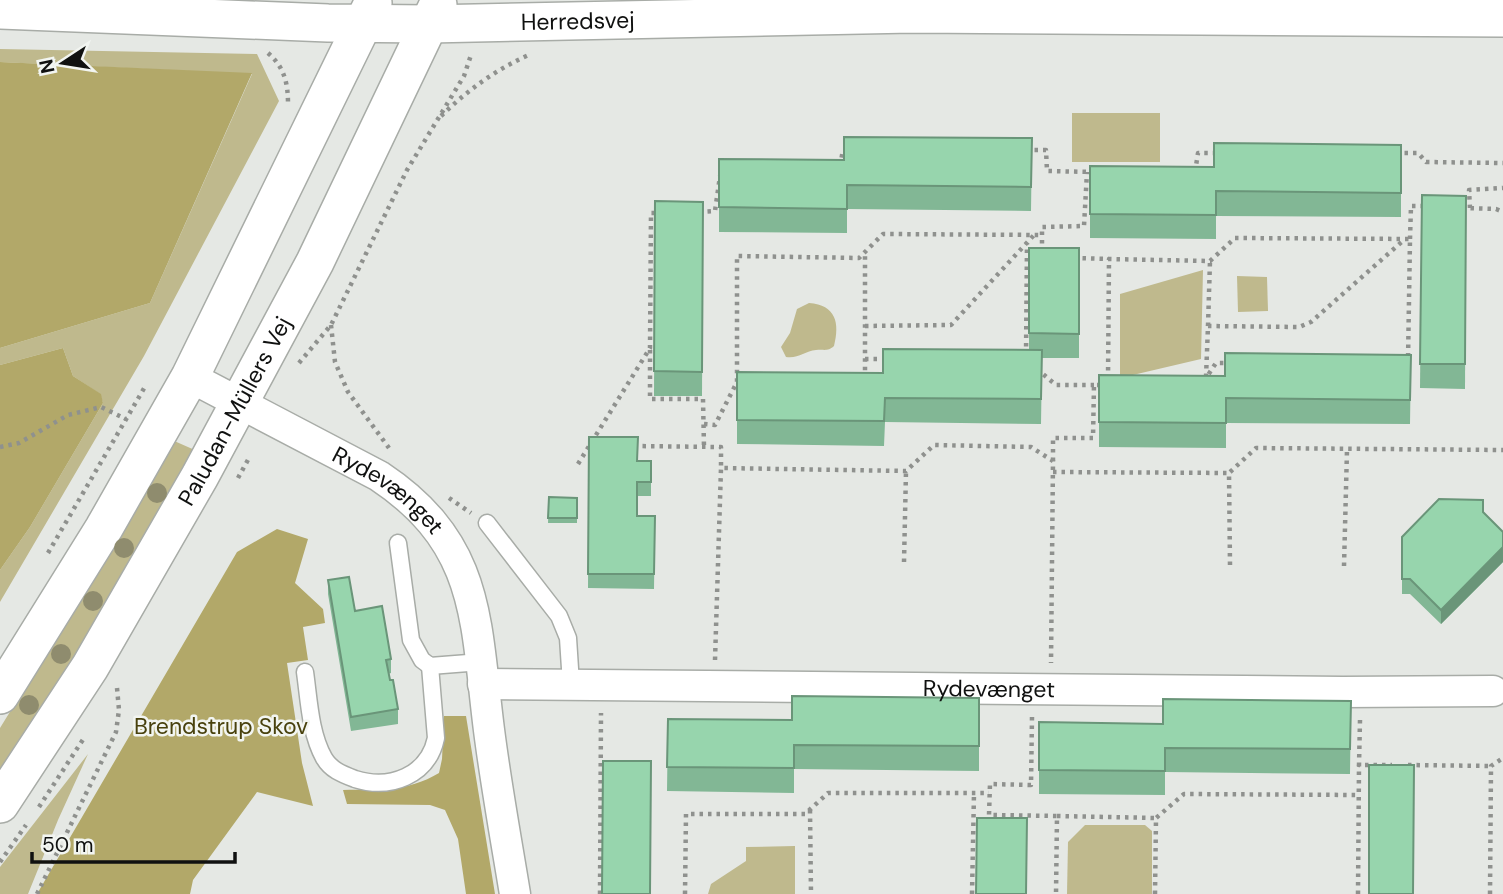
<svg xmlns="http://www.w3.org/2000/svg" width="1503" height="894" viewBox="0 0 1503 894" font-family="'DM Sans',sans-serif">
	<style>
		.green { fill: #bfb98d }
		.forest { fill: #b2a869 }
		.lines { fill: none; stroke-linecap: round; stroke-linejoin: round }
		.service-casing { stroke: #a8aca7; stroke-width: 19 }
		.minor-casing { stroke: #a8aca7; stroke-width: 33 }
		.tertiary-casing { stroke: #a8aca7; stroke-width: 40 }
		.path { stroke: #8f918e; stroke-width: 4.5; stroke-dasharray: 3.5 5; stroke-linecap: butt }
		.service { stroke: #fff; stroke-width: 16 }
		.minor { stroke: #fff; stroke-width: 30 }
		.tertiary { stroke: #fff; stroke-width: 37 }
		.tree { fill: #8f8c6e }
		.wall { fill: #82b795 }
		.shaded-wall { fill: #6a9579 }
		.building { fill: #97d5ad; stroke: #6a9579; stroke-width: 2 }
		.labels { text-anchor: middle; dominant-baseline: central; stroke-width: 5; stroke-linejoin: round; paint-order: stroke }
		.street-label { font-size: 23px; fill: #101110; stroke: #f2f5f1 }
		.park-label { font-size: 23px; fill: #48410d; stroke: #f2f5f1 }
	</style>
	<rect width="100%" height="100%" fill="#e5e8e4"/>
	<g class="green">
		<polygon points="0,49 257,54 279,101 144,356 0,602 0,570 30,527 103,403 100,394 73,376 63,348 0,365 0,348 150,303 252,74 0,62"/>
		<rect x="1072" y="113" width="88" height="49"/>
		<polygon points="1203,270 1201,359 1120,378 1120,294"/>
		<polygon points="1237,276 1267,277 1268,311 1238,312"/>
		<path d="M 809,303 C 836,305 840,323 834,346 C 827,352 825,349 816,350 C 805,351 798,359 786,357 L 781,347 L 790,333 L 797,309 Z"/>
		<polygon points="172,440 197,451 56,691 0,775 0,728 58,634"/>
		<polygon points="88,754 58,820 28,894 0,894 0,867"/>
		<polygon points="1085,825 1145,825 1152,831 1152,894 1067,894 1068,842"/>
		<polygon points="795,846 795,894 708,894 711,884 746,861 746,847"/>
	</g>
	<g class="forest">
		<polygon points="0,62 252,73 150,303 0,348"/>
		<polygon points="63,348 73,376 101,394 103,403 30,527 0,570 0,365"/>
		<polygon points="277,529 308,539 295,583 323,609 325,623 303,627 308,660 287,663 302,763 313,806 257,792 193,880 190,894 37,894 237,552"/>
		<path d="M 444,716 L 466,716 L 495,894 L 466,894 L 458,839 L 445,810 L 430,805 L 347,804 L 343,790 C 380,789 407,792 439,773 L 442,759 Z"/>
	</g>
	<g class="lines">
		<defs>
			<g id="service">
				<polyline points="487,523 559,616 568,638 571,684"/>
				<polyline points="398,543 411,640 422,660 430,666 481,662"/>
				<path d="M 305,672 C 309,700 310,733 324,758 C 331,770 342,774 355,779 C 390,790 428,776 436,738 L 430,666"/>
			</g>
			<g id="minor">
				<path id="s1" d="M 190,377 L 379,476 C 481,544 475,620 489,730 C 496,785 506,839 515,894"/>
				<path id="s2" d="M 483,684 L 1343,692 L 1493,691"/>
			</g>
			<g id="tertiary">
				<path id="s3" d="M 0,10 L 328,23 L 429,24 L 912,14 L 1503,18"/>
				<polyline points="0,695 104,528 190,377 373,3"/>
				<path id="s4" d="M 0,804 L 90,667 L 200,476 L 315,262 L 438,5"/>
			</g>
		</defs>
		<use href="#service" class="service-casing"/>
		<use href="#minor" class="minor-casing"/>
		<use href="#tertiary" class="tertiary-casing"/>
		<g class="path">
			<path d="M 268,53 C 284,67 288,82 288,104"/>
			<path d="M 441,116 C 468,90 496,69 531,54"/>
			<polyline points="1026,150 1046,150 1047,171 1092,172"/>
			<polyline points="1396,153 1418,153 1426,162 1503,163"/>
			<polyline points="840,166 843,150 849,150"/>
			<polyline points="1195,172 1198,153 1219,153"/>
			<polyline points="1462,208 1496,209 1503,212"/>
			<polyline points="1470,208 1469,190 1503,188"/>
			<polyline points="699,212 715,211 720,176"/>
			<polyline points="1410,239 1411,206 1426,206"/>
			<polyline points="1042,252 1042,227 1084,226 1087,172"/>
			<polyline points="1074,258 1109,259"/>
			<polyline points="331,325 335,362 348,392 389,448"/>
			<polyline points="865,326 951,325 1034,235"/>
			<polyline points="1208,326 1210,261"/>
			<polyline points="650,350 650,399 703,399 704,447"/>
			<polyline points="1026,355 1027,243"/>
			<polyline points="865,359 889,359"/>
			<polyline points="299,363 331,325 407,170 464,76 471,55"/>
			<polyline points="1037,369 1056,385 1094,385"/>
			<polyline points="1206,377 1208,326 1299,327 1311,322 1405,239"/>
			<polyline points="862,378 865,372 865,252"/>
			<polyline points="1108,379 1109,259 1210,261 1235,238 1410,239 1408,361"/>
			<polyline points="1204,381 1216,363 1228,363"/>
			<polyline points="704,424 715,425 737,382 737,256 859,258 883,234 1042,235"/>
			<polyline points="634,446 721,447 721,468"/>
			<polyline points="0,447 19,443 68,415 101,407 126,419"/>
			<polyline points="1053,461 1053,438 1093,438 1094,385 1103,385"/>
			<polyline points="578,464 650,348 651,213 659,213"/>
			<polyline points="1053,472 1229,473"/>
			<polyline points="238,478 249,458"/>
			<polyline points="449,498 471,513"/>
			<polyline points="48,553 146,385"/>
			<polyline points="904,562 906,471"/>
			<polyline points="1230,565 1229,473 1256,448 1503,450"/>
			<polyline points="1344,566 1347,450"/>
			<polyline points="715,660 721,468 906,471 934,445 1031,447 1053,461 1051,663"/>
			<polyline points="1032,717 1031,785 990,784 989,815 1057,816 1056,894"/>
			<polyline points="1360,720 1359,765 1392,765"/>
			<polyline points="1408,765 1491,766"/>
			<polyline points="39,807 84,738"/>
			<polyline points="810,810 811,894"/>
			<polyline points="1057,816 1156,818"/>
			<polyline points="0,862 26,825"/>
			<polyline points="37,894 116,732 119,710 117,688"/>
			<polyline points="600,894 601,713"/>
			<polyline points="685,894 686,814 805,814 828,793 989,793"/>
			<polyline points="972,894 974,793"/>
			<polyline points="1155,894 1156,818 1184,794 1359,795"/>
			<polyline points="1358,894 1359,765"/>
			<polyline points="1490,894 1491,766 1503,758"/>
		</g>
		<use href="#service" class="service"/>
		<use href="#minor" class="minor"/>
		<use href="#tertiary" class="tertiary"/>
	</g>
	<g class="tree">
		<circle cx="157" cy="493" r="10"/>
		<circle cx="124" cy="548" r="10"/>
		<circle cx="93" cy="601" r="10"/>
		<circle cx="61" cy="654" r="10"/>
		<circle cx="29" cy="705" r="10"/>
	</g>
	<g class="wall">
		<polygon points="1032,138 1031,211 847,209 847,233 719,232 719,159 844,160"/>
		<polygon points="1401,145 1401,217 1216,216 1216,239 1090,238 1090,166 1214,167"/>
		<polygon points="1422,195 1466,196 1465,389 1420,388"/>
		<polygon points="655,201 703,202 702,396 654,396"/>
		<polygon points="1029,248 1079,248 1079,358 1042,358 1041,424 885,422 884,446 737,444 737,372 883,373 1029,350"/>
		<polygon points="1411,355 1410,424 1226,423 1226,448 1099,447 1099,375 1225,376"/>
		<polygon points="589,437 638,461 651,461 651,496 637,496 637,516 655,516 654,589 588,588"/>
		<polygon points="549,497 577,498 577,523 548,523"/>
		<polygon points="1483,512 1503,532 1503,562 1441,624 1410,594 1402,594 1402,537"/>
		<polygon points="328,580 355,611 391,659 391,673 388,674 398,709 398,724 351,731 328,594"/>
		<polygon points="979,698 979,771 794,769 794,793 667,791 668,719 792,720"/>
		<polygon points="1351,701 1350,774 1165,772 1165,795 1039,794 1039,722 1163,724"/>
	</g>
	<polygon class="shaded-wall" points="1503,547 1503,562 1441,624 1441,610"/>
	<g class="building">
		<polygon points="844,137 1032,138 1031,187 847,185 847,209 719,207 719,159 844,160"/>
		<polygon points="1214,143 1401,145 1401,193 1216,191 1216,215 1090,214 1090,166 1214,167"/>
		<polygon points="1422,195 1466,196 1465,364 1420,364"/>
		<polygon points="655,201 703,202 702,372 654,371"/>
		<polygon points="1029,248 1079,248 1079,334 1029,333"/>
		<polygon points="883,349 1042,350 1041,399 885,398 884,421 737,420 737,372 883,373"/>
		<polygon points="1225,353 1411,355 1410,400 1226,398 1226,423 1099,422 1099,375 1225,376"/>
		<polygon points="589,437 638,437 637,461 651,461 651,482 637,482 637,516 655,516 654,574 588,574"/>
		<polygon points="549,497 577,498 577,518 548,518"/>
		<polygon points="1439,499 1483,500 1483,512 1503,532 1503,547 1441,610 1410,579 1402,579 1402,537"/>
		<polygon points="349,577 355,611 382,606 391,659 386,660 390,680 393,680 398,709 351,717 328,580"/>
		<polygon points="792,696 979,698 979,746 794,745 794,768 667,767 668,719 792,720"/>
		<polygon points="1163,699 1351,701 1350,749 1165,748 1165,771 1039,770 1039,722 1163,724"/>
		<polygon points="603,761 651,761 650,894 602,894"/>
		<polygon points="1369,765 1414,765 1413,894 1369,894"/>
		<polygon points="977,818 1027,818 1026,894 976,894"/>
	</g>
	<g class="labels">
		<g class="street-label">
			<text stroke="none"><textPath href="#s3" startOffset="578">Herredsvej</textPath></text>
			<text stroke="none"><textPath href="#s4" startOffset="458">Paludan-Müllers Vej</textPath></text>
			<text stroke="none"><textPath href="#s1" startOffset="229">Rydevænget</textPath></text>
			<text stroke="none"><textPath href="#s2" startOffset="506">Rydevænget</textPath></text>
		</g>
		<g class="park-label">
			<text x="221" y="726">Brendstrup Skov</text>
		</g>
	</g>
	<g transform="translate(63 63) rotate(258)" stroke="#f2f5f1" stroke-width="5" paint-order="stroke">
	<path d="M0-5L12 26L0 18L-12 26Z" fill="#101110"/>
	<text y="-10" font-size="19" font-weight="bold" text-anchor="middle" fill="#101110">N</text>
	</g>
	<path d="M32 852v10h203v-10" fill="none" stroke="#101110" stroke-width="3.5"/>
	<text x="42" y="852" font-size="21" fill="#101110" stroke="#f2f5f1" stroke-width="5" paint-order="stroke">50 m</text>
</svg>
